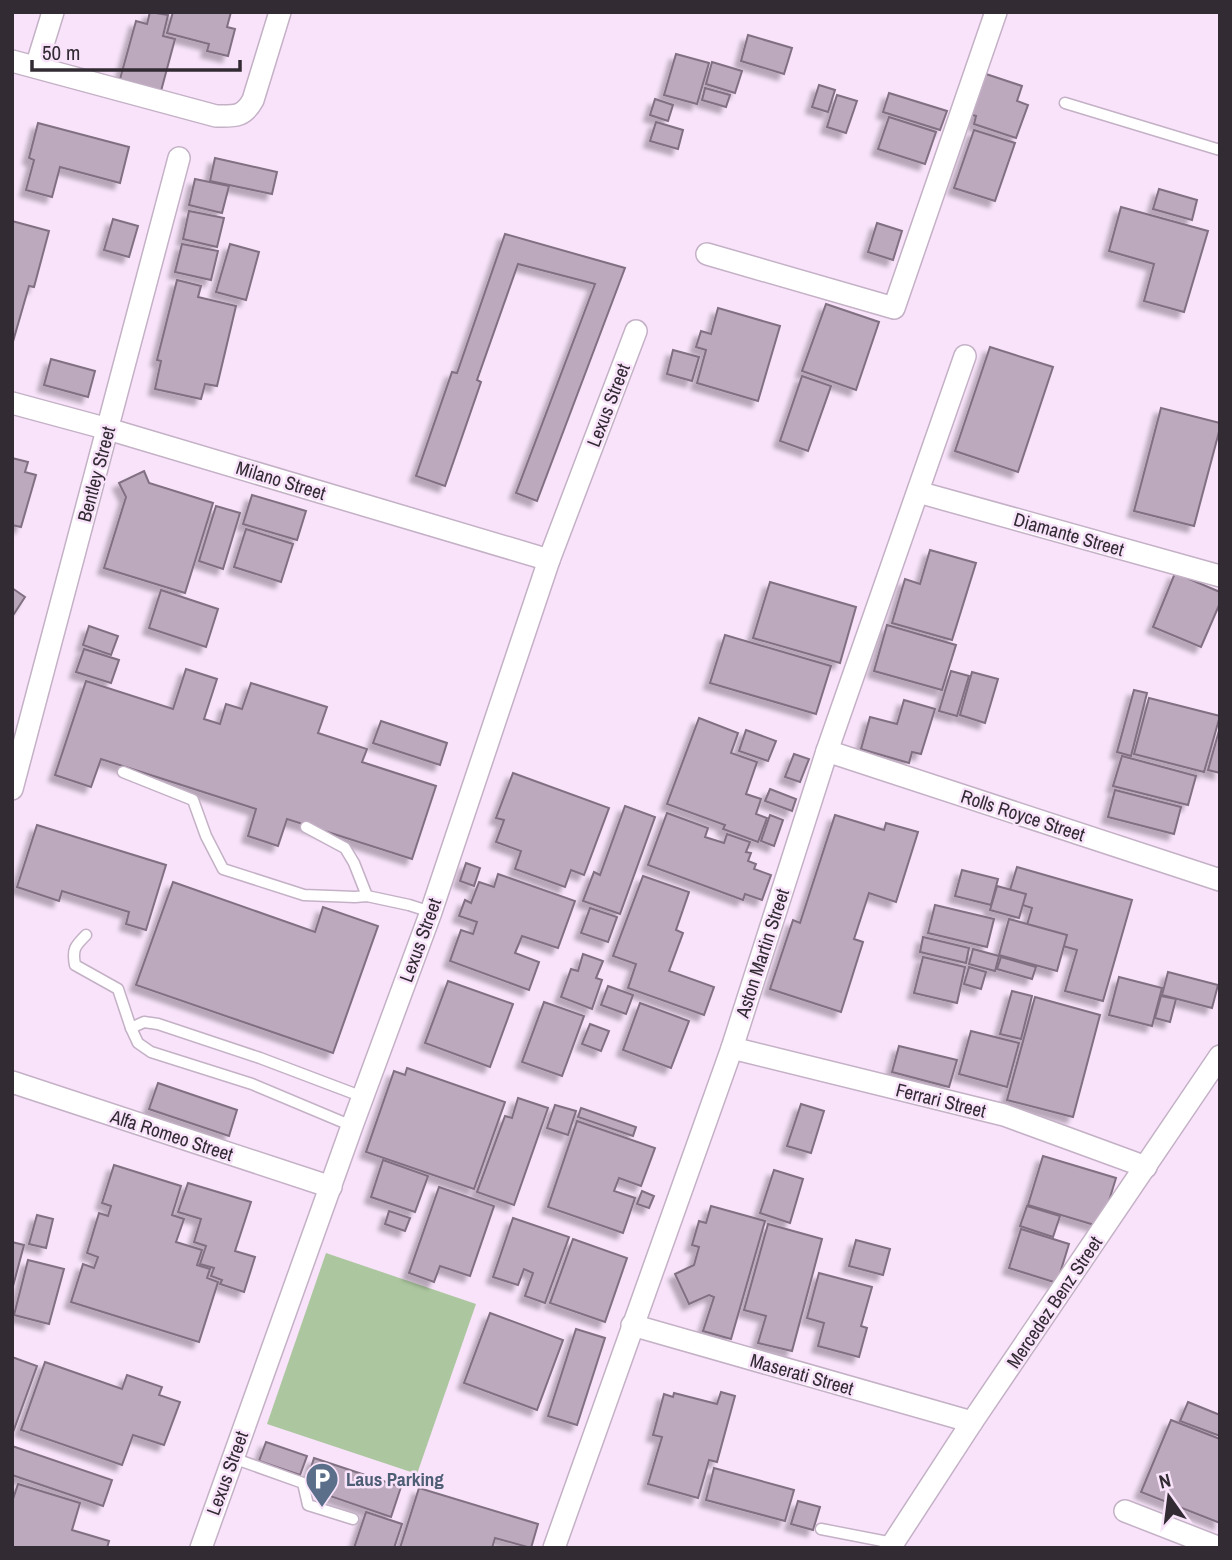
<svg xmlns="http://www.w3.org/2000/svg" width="1232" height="1560" viewBox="0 0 1232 1560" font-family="'Archivo Narrow',sans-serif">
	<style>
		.green { fill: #acc79f }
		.building { fill: #bda9be; stroke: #816f82; stroke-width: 2; filter: url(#shadow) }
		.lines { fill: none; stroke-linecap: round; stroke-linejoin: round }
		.lane-casing { stroke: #c4b1c6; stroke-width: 13 }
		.street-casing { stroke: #c4b1c6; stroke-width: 24 }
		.lane { stroke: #fff; stroke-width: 10 }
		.street { stroke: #fff; stroke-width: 21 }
		.labels { text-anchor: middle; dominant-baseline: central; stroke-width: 5; stroke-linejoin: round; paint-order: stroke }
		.street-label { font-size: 19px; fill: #322b33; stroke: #f8e3fa }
		.service-label { font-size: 19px; font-weight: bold; fill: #4e5e75; stroke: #f8e3fa; text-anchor: start }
	</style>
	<defs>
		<filter id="shadow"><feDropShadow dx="-6" dy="6" stdDeviation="2" flood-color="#0004"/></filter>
	</defs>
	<rect width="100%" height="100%" fill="#f8e3fa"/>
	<polygon class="green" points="326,1253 476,1304 417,1474 267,1424"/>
	<g class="building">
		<polygon points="150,12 168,15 163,36 175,39 161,91 120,79 136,21 147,24"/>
		<polygon points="173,12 231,12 227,27 235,29 228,56 207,51 209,44 167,33"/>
		<polygon points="748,35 792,48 784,74 741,61"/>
		<polygon points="676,54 709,63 697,104 664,95"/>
		<polygon points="712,62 742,71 735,93 706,84"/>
		<polygon points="983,73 1022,86 1017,101 1028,105 1016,138 974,124 976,116 969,114"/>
		<polygon points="819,85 835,90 828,112 812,107"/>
		<polygon points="705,88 730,95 726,107 702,100"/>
		<polygon points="889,93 947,111 940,130 883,112"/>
		<polygon points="837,95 857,101 846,133 827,127"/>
		<polygon points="655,99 673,105 668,121 650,115"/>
		<polygon points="889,117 936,132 925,164 878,149"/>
		<polygon points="656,122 683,130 678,149 650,141"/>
		<polygon points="38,123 129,147 120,183 60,167 52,197 26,190 34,160 29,158"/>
		<polygon points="974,130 1015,143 995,201 954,188"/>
		<polygon points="215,158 277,172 272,194 210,181"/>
		<polygon points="195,179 229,186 222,213 189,205"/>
		<polygon points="1159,189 1197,200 1192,220 1153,209"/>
		<polygon points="1121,207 1208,231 1184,312 1144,301 1154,264 1109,251"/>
		<polygon points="189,211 224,218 217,247 183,239"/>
		<polygon points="113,219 138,226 129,257 104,250"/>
		<polygon points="12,221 49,231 34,287 29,286 12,345"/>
		<polygon points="877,223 902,231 893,260 868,252"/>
		<polygon points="505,234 625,268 537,501 516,493 595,284 518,264 477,380 481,382 445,486 416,476 452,372 457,373"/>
		<polygon points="182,244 218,251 211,280 175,272"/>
		<polygon points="230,244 259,252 246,300 216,292"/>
		<polygon points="177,280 201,286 198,297 236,306 217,386 205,384 201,399 155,389 161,361 157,360"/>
		<polygon points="826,304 879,322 856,390 802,371"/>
		<polygon points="718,308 780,326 758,401 697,383 706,350 696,347 701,331 711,334"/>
		<polygon points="990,347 1053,367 1018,472 955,451"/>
		<polygon points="673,350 699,357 692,381 667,374"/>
		<polygon points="51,359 95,371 88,397 44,385"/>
		<polygon points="802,376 831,386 808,451 780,441"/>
		<polygon points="1161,408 1220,423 1220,428 1194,526 1134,511"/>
		<polygon points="12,458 28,462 25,472 36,475 21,527 12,525"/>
		<polygon points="144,471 149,483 213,503 185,593 104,568 126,497 119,483"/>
		<polygon points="252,495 306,511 297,540 243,524"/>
		<polygon points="216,506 240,513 223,569 199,561"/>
		<polygon points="246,529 293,544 281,582 234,567"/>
		<polygon points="930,550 976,563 952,640 892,623 905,579 920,584"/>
		<polygon points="1175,573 1220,592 1220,603 1201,647 1153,627"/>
		<polygon points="770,582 856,607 840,663 753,638"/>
		<polygon points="12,588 25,597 12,617"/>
		<polygon points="161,590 218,609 206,647 149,628"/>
		<polygon points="887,625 956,645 942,690 874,671"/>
		<polygon points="89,626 118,636 111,655 83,645"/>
		<polygon points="725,635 831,666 816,714 710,683"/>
		<polygon points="84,649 119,660 111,683 76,672"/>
		<polygon points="186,669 217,679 204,719 220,724 226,704 242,709 251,683 327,707 318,733 367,749 362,762 436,786 412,859 287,819 278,846 248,836 256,809 101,759 91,787 55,775 86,681 173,709"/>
		<polygon points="951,671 969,676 957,716 939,711"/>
		<polygon points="972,672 998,679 985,723 960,715"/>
		<polygon points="1134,690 1147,693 1131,756 1117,752"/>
		<polygon points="1149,698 1220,716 1204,772 1134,754"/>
		<polygon points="904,700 935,709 921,754 912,752 909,763 861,749 870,717 897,724"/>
		<polygon points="699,718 738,733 731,753 757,762 746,794 761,799 756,814 767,818 758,842 723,829 725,825 667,804"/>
		<polygon points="381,721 447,743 440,765 373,743"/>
		<polygon points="1220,727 1220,773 1208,770"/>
		<polygon points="746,730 776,741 768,761 739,751"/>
		<polygon points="794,754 809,759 800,782 785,777"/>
		<polygon points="1122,756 1196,776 1188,805 1113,786"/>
		<polygon points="513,773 609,808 584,875 571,870 565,887 515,869 521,851 496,842 504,820 496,818"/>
		<polygon points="770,789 796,799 792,811 765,801"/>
		<polygon points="1115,790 1181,807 1174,834 1108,817"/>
		<polygon points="625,806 655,817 620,914 583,901 594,872 600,875"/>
		<polygon points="667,813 708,828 705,837 724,843 727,834 750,842 746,852 751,853 748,861 756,864 754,869 771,875 762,900 745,894 743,900 648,865"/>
		<polygon points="770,815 783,820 774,846 761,841"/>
		<polygon points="835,815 884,830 886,823 918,832 896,902 869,893 854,939 863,942 841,1012 770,989 793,920 800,923"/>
		<polygon points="37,825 166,865 146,930 126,924 129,912 62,891 59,901 17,887"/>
		<polygon points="466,863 480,868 474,886 460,881"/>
		<polygon points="1017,867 1132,900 1103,1001 1065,991 1077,950 1024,935 1032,908 1007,900"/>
		<polygon points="962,870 998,879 991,905 955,896"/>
		<polygon points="498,874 575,901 558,948 522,936 515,953 539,962 529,990 450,961 461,930 473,934 477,922 459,916 465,900 471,903 479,882 494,887"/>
		<polygon points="643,876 689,892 676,930 683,933 669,971 714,987 704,1015 628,988 636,964 613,956"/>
		<polygon points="173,882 315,932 323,907 378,926 333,1053 136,985"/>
		<polygon points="997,886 1026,894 1019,918 990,910"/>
		<polygon points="935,905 994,919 987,947 928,933"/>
		<polygon points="590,908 617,917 608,942 581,933"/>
		<polygon points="1009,919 1067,935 1057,971 999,955"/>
		<polygon points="923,937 969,948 966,963 920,952"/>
		<polygon points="973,949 999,956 995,971 969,964"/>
		<polygon points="583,954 603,961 596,978 602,980 592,1009 561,997 571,969 578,971"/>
		<polygon points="923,957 965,967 957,1003 914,993"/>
		<polygon points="1001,957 1036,967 1032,979 997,969"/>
		<polygon points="969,967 986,972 981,989 964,984"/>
		<polygon points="1168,972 1218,985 1212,1008 1162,995"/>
		<polygon points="1119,977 1162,988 1152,1026 1109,1015"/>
		<polygon points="448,981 513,1004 490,1067 425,1043"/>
		<polygon points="608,986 633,995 626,1014 601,1005"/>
		<polygon points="1012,991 1032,996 1021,1039 1000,1034"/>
		<polygon points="1161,996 1176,999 1170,1022 1155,1018"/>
		<polygon points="1035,997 1100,1015 1073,1117 1007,1100"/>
		<polygon points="544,1002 584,1016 562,1076 522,1062"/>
		<polygon points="640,1003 689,1021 671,1068 623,1050"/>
		<polygon points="590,1024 609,1031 601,1051 582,1044"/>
		<polygon points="971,1031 1019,1043 1007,1087 959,1074"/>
		<polygon points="899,1046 957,1060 949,1087 892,1072"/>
		<polygon points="407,1068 505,1102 474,1189 366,1152 394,1071 405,1075"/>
		<polygon points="158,1083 237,1110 229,1136 149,1109"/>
		<polygon points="518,1098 548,1108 514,1205 477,1192 505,1116 512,1118"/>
		<polygon points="801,1104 824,1111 811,1153 787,1146"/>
		<polygon points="555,1105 576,1111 568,1135 547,1128"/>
		<polygon points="581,1108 636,1127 633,1136 578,1117"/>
		<polygon points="577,1121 655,1148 641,1186 619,1178 614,1191 635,1198 623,1233 548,1207"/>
		<polygon points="1043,1156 1116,1178 1101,1227 1028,1205"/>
		<polygon points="383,1160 428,1176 415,1212 371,1197"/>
		<polygon points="114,1165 181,1186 172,1215 184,1219 176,1242 202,1250 197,1265 210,1269 207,1278 218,1282 199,1342 71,1302 83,1264 94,1268 98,1257 87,1253 99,1213 108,1216 111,1206 102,1203"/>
		<polygon points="774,1170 803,1179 790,1223 760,1213"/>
		<polygon points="188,1183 251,1202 235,1251 255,1257 244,1292 220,1284 222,1280 211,1276 214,1268 200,1264 206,1246 194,1242 201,1219 178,1212"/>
		<polygon points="439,1187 494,1206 470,1276 440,1266 434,1282 409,1273"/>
		<polygon points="642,1191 654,1196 649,1208 637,1204"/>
		<polygon points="711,1206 765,1221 731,1339 703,1331 714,1297 709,1295 689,1304 675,1274 694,1265 699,1247 692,1245 699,1221 706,1223"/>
		<polygon points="1027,1206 1060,1216 1053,1237 1020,1226"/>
		<polygon points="389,1211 410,1218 405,1231 385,1224"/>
		<polygon points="37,1215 53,1219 46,1248 29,1244"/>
		<polygon points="513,1218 569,1237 545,1303 525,1296 533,1273 524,1269 518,1285 493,1277"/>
		<polygon points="768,1224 822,1239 792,1351 758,1343 766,1316 744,1310"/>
		<polygon points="1021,1229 1069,1244 1057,1283 1009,1268"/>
		<polygon points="573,1239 627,1258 605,1322 550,1303"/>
		<polygon points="856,1240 890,1249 883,1275 849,1266"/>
		<polygon points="12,1242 24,1245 12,1290"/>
		<polygon points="28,1260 64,1269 49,1324 14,1315"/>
		<polygon points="819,1273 872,1287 861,1326 867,1328 859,1357 818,1346 824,1323 807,1318"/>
		<polygon points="490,1313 563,1340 537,1410 464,1383"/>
		<polygon points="576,1329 605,1338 577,1425 548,1416"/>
		<polygon points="12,1357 37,1366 12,1435"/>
		<polygon points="45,1362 122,1389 127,1375 162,1387 159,1395 180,1402 164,1445 133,1435 122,1465 21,1430"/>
		<polygon points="721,1392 735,1396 717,1462 709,1460 698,1498 648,1484 662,1437 653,1435 664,1394 673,1397 674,1393 717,1404"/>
		<polygon points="1188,1402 1220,1415 1220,1436 1180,1421"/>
		<polygon points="1171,1420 1220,1439 1220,1523 1141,1492"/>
		<polygon points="266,1442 307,1456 300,1475 259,1461"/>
		<polygon points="12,1446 112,1480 103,1506 12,1475"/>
		<polygon points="314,1458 401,1487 391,1517 327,1495 331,1484 308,1477"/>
		<polygon points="714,1468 794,1490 785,1521 706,1500"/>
		<polygon points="18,1484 80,1503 72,1530 109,1541 107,1548 12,1548 12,1502"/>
		<polygon points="419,1488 538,1524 531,1548 495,1538 492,1548 400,1548"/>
		<polygon points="798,1501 820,1507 813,1530 791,1524"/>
		<polygon points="366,1512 402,1524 394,1548 354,1548"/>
	</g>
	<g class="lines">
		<defs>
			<g id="lane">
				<polyline points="1065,103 1220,150"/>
				<polyline points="123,772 193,800 206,836 223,869 304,895 355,897 367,896 409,905 431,912"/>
				<polyline points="306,827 345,848 354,863 367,896"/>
				<path d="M 86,935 C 75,946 72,949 75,965 L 118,989 L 131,1028 L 138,1043 L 151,1052 L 252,1084 L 352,1126"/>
				<polyline points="131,1028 144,1022 158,1024 260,1058 363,1097"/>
				<polyline points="233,1458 303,1483 308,1505 353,1519"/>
				<polyline points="821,1529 893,1543"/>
			</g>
			<g id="street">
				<path d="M 12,61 L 216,116 C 234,116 243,118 253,100 L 280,12"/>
				<polyline points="36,67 53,12"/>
				<polyline points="707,254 894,308 996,12"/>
				<polyline points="12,403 108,429 549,560"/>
				<polyline points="918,492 1220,576"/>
				<polyline points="827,751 1220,880"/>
				<polyline points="12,789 179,158"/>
				<polyline points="732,1048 1004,1115 1146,1167"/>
				<polyline points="12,1082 331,1187"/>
				<polyline points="632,1325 972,1422"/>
				<polyline points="1125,1511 1220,1548"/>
				<polyline points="201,1548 352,1126 431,912 549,560 636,331"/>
				<polyline points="554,1548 732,1048 827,751 965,356"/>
				<polyline points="890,1548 972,1422 1220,1056"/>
			</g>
		</defs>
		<use href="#lane" class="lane-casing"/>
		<use href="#street" class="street-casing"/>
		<use href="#lane" class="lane"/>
		<use href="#street" class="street"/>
	</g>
	<defs>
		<symbol id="parking-pin" viewBox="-11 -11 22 30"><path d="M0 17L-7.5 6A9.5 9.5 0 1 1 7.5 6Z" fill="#5c6f8a" stroke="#f8e3fa"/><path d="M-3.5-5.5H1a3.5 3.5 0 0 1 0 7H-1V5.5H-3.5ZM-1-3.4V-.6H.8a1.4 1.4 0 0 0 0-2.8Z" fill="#fff"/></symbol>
	</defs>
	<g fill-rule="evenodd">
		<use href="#parking-pin" x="303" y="1460" width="38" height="52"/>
	</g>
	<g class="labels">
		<g class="street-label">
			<text transform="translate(608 405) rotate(-69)">Lexus Street</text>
			<text transform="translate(96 474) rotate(-75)">Bentley Street</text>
			<text transform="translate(281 480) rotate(17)">Milano Street</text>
			<text transform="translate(1069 534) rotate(16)">Diamante Street</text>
			<text transform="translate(1023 815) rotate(18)">Rolls Royce Street</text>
			<text transform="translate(420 940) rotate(-70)">Lexus Street</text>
			<text transform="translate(762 953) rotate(-72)">Aston Martin Street</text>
			<text transform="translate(941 1100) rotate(14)">Ferrari Street</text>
			<text transform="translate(172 1135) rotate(18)">Alfa Romeo Street</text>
			<text transform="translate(1054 1302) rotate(-56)">Mercedez Benz Street</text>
			<text transform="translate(802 1374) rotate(16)">Maserati Street</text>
			<text transform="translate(227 1473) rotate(-70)">Lexus Street</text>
		</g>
		<g class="service-label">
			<text x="346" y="1479">Laus Parking</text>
		</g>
	</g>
	<rect width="1232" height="1560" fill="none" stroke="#322b33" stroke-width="28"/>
	<g transform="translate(1169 1497) rotate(346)" stroke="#f8e3fa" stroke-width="5" paint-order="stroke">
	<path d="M0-5L12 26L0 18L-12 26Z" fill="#322b33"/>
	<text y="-10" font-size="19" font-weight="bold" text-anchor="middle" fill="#322b33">N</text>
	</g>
	<path d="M32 60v10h208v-10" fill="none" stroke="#322b33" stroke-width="3.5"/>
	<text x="42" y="60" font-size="21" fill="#322b33" stroke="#f8e3fa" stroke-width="5" paint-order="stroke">50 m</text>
</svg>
